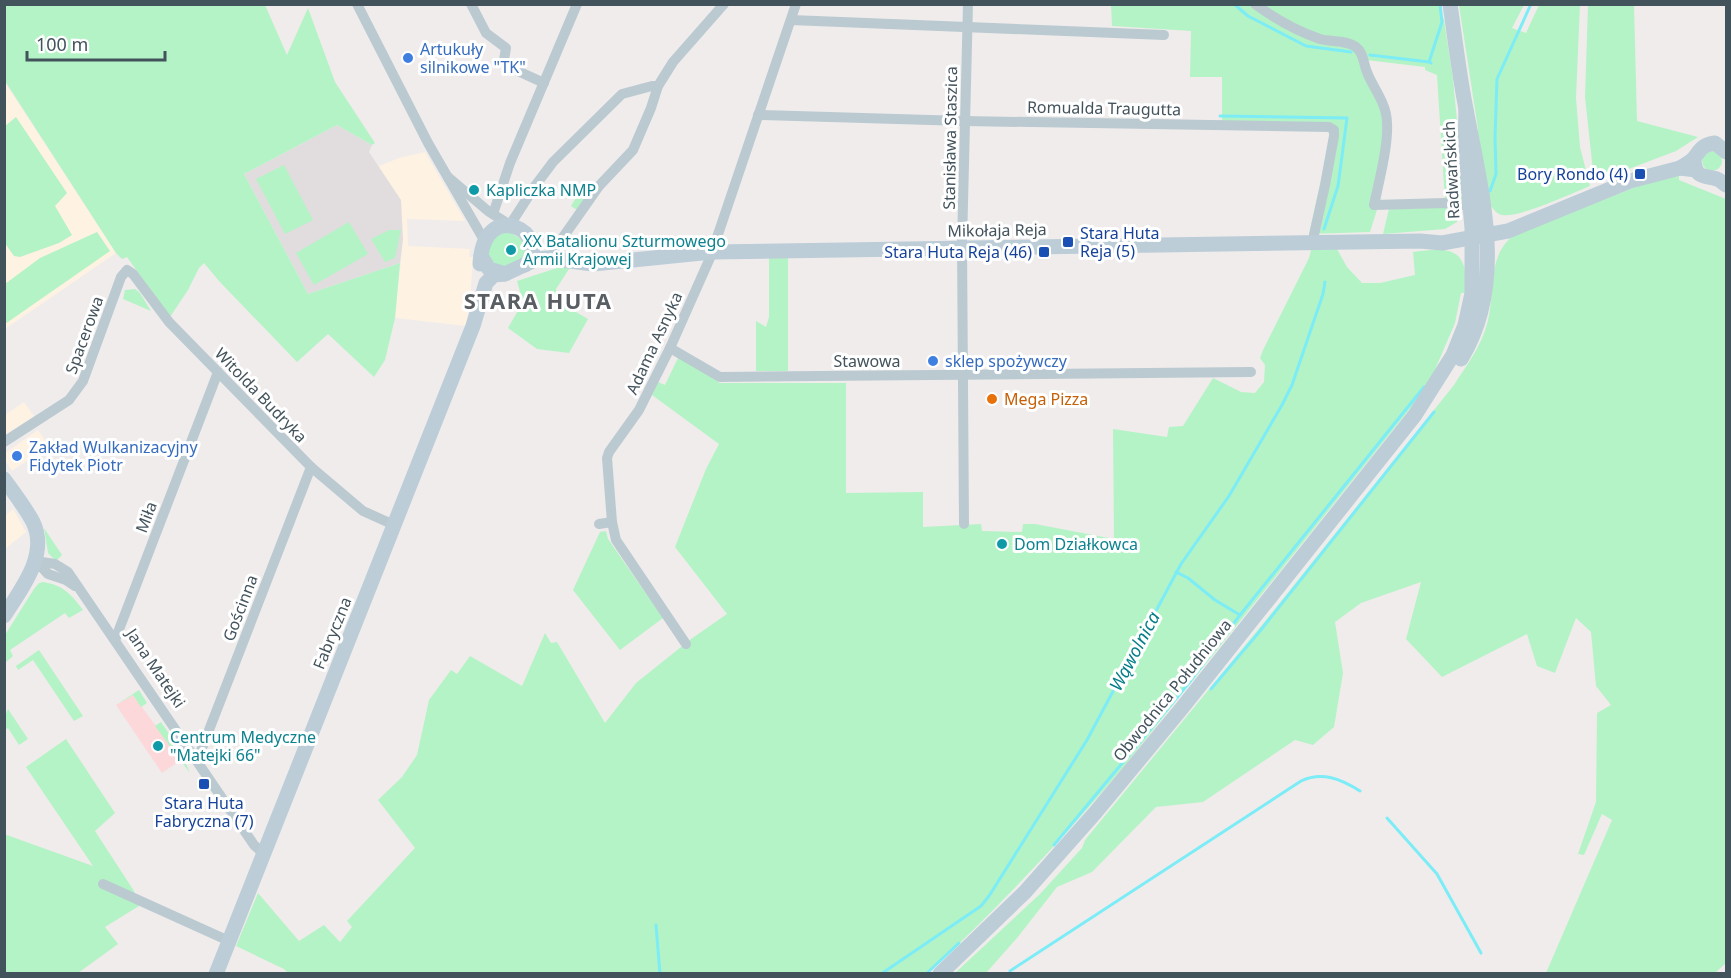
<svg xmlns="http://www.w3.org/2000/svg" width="1731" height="978" viewBox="0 0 1731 978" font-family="'Noto Sans',sans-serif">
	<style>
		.commercial { fill: #fef2e2 }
		.education { fill: #e1dddf }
		.medical { fill: #fdd8da }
		.green { fill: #b4f3c5 }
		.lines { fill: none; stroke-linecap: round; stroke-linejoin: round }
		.stream { stroke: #7cecf6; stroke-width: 3 }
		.street { stroke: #bbcad1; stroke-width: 10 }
		.secondary { stroke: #bccdd8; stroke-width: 15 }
		.shop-dot { fill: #3f7fe0; stroke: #fff; stroke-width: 2 }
		.transit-dot { fill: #1a4fb4; stroke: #fff; stroke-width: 2 }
		.culture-dot { fill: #0f9aa8; stroke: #fff; stroke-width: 2 }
		.food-dot { fill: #e8710a; stroke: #fff; stroke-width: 2 }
		.labels { text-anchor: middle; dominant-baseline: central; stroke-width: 6; stroke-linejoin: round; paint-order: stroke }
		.shop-label { font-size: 16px; fill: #366cbe; stroke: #fff; text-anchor: start }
		.street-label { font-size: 16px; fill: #43535c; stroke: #fff }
		.transit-label { font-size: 16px; fill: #164399; stroke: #fff; text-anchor: end }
		.culture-label { font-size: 16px; fill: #0d838f; stroke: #fff; text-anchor: start }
		.food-label { font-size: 16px; fill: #c56008; stroke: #fff; text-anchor: start }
		.water-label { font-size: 18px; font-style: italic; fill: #047e8a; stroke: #fff }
		.district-label { font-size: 22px; font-weight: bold; letter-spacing: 1.5px; fill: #585e62; stroke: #fff }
	</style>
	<rect width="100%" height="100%" fill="#f0ecec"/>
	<g class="commercial">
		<polygon points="4,81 116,253 5,329 4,329"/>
		<polygon points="425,152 465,221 407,219 408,246 470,249 469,257 473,257 470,303 466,326 395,318 403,239 379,166 399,158"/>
		<polygon points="24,402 34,416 5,435 5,415"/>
		<polygon points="38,430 49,446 12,471 5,460 5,453"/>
		<polygon points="13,509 26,532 5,549 5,516"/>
	</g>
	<polygon class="education" points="337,125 372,145 369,152 401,200 403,239 400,263 308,294 244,174"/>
	<polygon class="medical" points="133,695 181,760 162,773 116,705"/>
	<g class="green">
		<polygon points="4,5 265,5 287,55 308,8 335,82 375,143 372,145 337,125 244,174 308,294 400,263 395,318 385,360 374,377 328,334 297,362 219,281 204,263 199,268 188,290 170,317 127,257 122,259 116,253 5,81"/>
		<polygon points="1111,5 1439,5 1444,20 1453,79 1461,163 1463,201 1445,201 1437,75 1425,70 1425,67 1366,60 1384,98 1381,197 1370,232 1309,234 1330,140 1329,130 1222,123 1222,77 1190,77 1191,31 1112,26"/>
		<path d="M 1459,5 L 1524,5 L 1512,28 L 1526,33 L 1539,5 L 1580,5 L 1576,98 L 1580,147 L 1590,186 C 1572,193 1520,218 1502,215 C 1497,214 1494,210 1491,206 L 1477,135 L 1478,129 Z"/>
		<polygon points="1588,5 1634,5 1637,121 1698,137 1676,151 1605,178 1593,171 1585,97"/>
		<polygon points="16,117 67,193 55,206 72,235 59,243 20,257 14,256 4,242 5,126"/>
		<circle cx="1712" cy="161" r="10"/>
		<polygon points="284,165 313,220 285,234 256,179"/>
		<path d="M 1679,176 L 1679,180 L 1726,199 L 1726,963 L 1715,973 L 1546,973 L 1612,820 L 1602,814 L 1584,855 L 1578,854 L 1596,802 L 1597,713 L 1611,705 L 1596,686 L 1591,632 L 1576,618 L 1555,673 L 1537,666 L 1527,634 L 1442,677 L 1406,639 L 1421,582 L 1361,603 L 1335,622 L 1343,673 L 1334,727 L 1313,745 L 1295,740 L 1203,802 L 1156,807 L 1092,872 L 1057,887 L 1017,938 L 986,973 L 954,974 L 1040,894 L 1082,848 L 1085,840 L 1266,620 L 1454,385 C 1466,366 1481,347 1487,324 C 1496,293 1486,256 1514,235 L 1656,179 Z"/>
		<polygon points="582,187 590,191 577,210 571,206"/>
		<polygon points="1461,207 1457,222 1445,229 1383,234 1389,209"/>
		<polygon points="349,222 368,254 314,285 296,253"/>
		<polygon points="389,230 401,230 395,258 385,262 371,239"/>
		<path d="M 508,231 L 527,243 L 524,260 C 510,265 501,271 489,260 C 489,241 488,237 508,231 Z"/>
		<polygon points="97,232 110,251 5,324 5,284 40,258"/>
		<path d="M 1337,249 L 1347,267 L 1362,283 L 1380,283 L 1415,275 L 1413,252 C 1453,246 1468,249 1466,293 L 1461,293 L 1455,323 L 1428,386 L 1125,765 C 1063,839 999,907 928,973 L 289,974 L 284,969 L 236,946 L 258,893 L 299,941 L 324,925 L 340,942 L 352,927 L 347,921 L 415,848 L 378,800 L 402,777 L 417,755 L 429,700 L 451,670 L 457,674 L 470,656 L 522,686 L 545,633 L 551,643 L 557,642 L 605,723 L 636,683 L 691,639 L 727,614 L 675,547 L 706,469 L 719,444 L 652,395 L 658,382 L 665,385 L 679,356 L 716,378 L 719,383 L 846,383 L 846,493 L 923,492 L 923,527 L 981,524 L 982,531 L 1022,532 L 1023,524 L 1035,524 L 1114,539 L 1113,429 L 1167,437 L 1169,427 L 1183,426 L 1213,378 L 1241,392 L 1255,393 L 1264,382 L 1265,365 L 1260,358 L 1263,350 L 1309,258 L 1311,250 Z"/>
		<polygon points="788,256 788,371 756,371 756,321 766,327 769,317 769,257"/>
		<polygon points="571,266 556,289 557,301 588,319 569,353 537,349 508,328 523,302 517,281 557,268"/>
		<polygon points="135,289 140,293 151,311 123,299 125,290"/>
		<polygon points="44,528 62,555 56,561 48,553"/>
		<polygon points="606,531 608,539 663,618 620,650 573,590 600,532"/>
		<path d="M 43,582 C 63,585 71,594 83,610 L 69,618 L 65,613 L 10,650 L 13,656 L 5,663 L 5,635 L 34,589 L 39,583 Z"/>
		<polygon points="39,650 83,716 74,721 33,660 18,670 16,666"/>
		<polygon points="139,690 147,703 141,707 133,695 116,705"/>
		<polygon points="8,709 28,739 19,745 8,728 5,730 5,716"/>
		<polygon points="161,722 179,748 190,773 155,726"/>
		<polygon points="66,739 115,813 95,831 134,891 139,906 105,927 118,944 78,973 5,973 4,834 93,866 26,767"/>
	</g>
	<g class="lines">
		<g class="stream">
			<polyline points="1234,4 1248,16 1306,46 1351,52"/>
			<polyline points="1370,55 1429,62"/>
			<polyline points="1431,63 1429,62 1442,22 1440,4"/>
			<polyline points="1220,116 1347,118 1338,186 1324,229"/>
			<polyline points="1490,191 1496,174 1495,137 1497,79 1531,4"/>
			<polyline points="1176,572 1188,578 1215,600 1240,615"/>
			<polyline points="1211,689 1260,631 1434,412"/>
			<polyline points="1387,818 1437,874 1481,953"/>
			<polyline points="1054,845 1188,684 1240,615 1424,387"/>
			<polyline points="656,925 660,974"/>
			<path d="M 1010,971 L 1301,781 C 1322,771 1341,779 1360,791"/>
			<polyline points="881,974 981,906 989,896 1087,740 1181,564 1229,496 1282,405 1292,385 1323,294 1325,282"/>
			<polyline points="926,974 959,943"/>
		</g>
		<g class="street">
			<polyline points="357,4 428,143 484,240"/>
			<polyline points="471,4 486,33 506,48 504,60 505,65 544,83"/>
			<path d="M 1255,4 C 1274,18 1297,31 1320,39 C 1331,42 1347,40 1356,47 C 1364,53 1363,63 1367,72 C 1372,86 1383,98 1386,114 C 1391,137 1379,181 1374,205 L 1445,203 L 1462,205"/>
			<polyline points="791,20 1164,35"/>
			<polyline points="758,115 964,121 1329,127 1334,130 1334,136 1325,185 1312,244"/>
			<polyline points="448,177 488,211 510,225 535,186 553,162 622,94 652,86 658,86"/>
			<polyline points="493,214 510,163 577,4"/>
			<polyline points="554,250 599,186 633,150 651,108 658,86 673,62 724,4"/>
			<polyline points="670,348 720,377 1251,372"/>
			<polyline points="4,442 69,400 83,381 121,277 127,270 133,274 169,322 311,467 363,511 394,525"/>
			<polyline points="599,524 612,522"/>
			<polyline points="964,524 962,243 968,4"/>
			<polyline points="35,561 55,564 68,572 254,845 264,854"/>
			<polyline points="36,561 48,574 66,580 75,586"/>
			<polyline points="115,640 218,372"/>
			<polyline points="686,644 616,540 612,522 607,458 609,452 639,410 670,348 710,258 796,4"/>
			<polyline points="197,761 311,467"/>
			<polyline points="103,884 229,941"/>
		</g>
		<g class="secondary">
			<path d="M 1450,4 C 1455,39 1459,74 1466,109 C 1481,191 1508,282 1461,359"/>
			<path d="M 1694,161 C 1696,179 1704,175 1717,179 C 1720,180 1723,183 1726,185"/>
			<path d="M 1680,168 C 1684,165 1691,162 1694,158 C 1701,149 1702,145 1715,143 L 1726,152"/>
			<polyline points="481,256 489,269 505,274 537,259 547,258 593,264 712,252 1420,241 1442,243 1508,231 1630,181 1680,168 1696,170"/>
			<path d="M 480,264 C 484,194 555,235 525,265"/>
			<path d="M 4,479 C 14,493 25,507 33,522 C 49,555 21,589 4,616"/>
			<polyline points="216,974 473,326 486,283 494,275 505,274"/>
			<polyline points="940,974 1025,892 1095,813 1182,708 1415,415 1453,355 1465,325 1472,293 1472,228 1465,151 1466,110"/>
		</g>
	</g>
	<g class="shop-dot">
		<circle cx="408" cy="58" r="6"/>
		<circle cx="933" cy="361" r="6"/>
		<circle cx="17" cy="456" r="6"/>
	</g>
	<g class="transit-dot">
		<rect x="1634" y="168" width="12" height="12" rx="3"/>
		<rect x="1062" y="236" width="12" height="12" rx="3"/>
		<rect x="1038" y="246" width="12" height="12" rx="3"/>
		<rect x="198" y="778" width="12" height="12" rx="3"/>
	</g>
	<g class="culture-dot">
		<circle cx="474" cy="190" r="6"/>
		<circle cx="511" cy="250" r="6"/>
		<circle cx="1002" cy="544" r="6"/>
		<circle cx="158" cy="746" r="6"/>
	</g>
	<circle class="food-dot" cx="992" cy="399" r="6"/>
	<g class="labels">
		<g class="shop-label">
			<text x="420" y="49">Artukuły<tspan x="420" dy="18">silnikowe "TK"</tspan></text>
			<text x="945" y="361">sklep spożywczy</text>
			<text x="29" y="447">Zakład Wulkanizacyjny<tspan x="29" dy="18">Fidytek Piotr</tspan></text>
		</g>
		<g class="street-label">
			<text transform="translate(1104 108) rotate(1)">Romualda Traugutta</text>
			<text transform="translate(950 138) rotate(-89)">Stanisława Staszica</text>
			<text transform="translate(1451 170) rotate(-93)">Radwańskich</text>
			<text transform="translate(997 230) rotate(-1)">Mikołaja Reja</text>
			<text transform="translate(84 335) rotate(-70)">Spacerowa</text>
			<text transform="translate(654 343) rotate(-65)">Adama Asnyka</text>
			<text x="867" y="361">Stawowa</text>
			<text transform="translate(261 395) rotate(46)">Witolda Budryka</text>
			<text transform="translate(146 517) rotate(-69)">Miła</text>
			<text transform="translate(240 608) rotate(-69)">Gościnna</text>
			<text transform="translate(332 633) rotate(-68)">Fabryczna</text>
			<text transform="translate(156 668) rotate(56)">Jana Matejki</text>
			<text transform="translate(1172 690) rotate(-51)">Obwodnica Południowa</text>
		</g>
		<g class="transit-label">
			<text x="1628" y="174">Bory Rondo (4)</text>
			<text x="1080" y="233" text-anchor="start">Stara Huta<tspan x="1080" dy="18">Reja (5)</tspan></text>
			<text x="1032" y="252">Stara Huta Reja (46)</text>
			<text x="204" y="803" text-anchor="middle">Stara Huta<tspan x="204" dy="18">Fabryczna (7)</tspan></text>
		</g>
		<g class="culture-label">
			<text x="486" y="190">Kapliczka NMP</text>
			<text x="523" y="241">XX Batalionu Szturmowego<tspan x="523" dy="18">Armii Krajowej</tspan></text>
			<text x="1014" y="544">Dom Działkowca</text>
			<text x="170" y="737">Centrum Medyczne<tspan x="170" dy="18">"Matejki 66"</tspan></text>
		</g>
		<g class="food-label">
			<text x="1004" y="399">Mega Pizza</text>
		</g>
		<g class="water-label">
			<text transform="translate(1134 651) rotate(-62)">Wąwolnica</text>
		</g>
		<g class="district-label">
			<text x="538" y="300">STARA HUTA</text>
		</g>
	</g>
	<rect width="1731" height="978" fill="none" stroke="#43535c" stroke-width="12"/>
	<path d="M27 51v9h138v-9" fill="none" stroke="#43535c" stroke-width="3"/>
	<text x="36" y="51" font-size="18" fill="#43535c" stroke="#ffffff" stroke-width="4.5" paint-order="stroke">100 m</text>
</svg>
